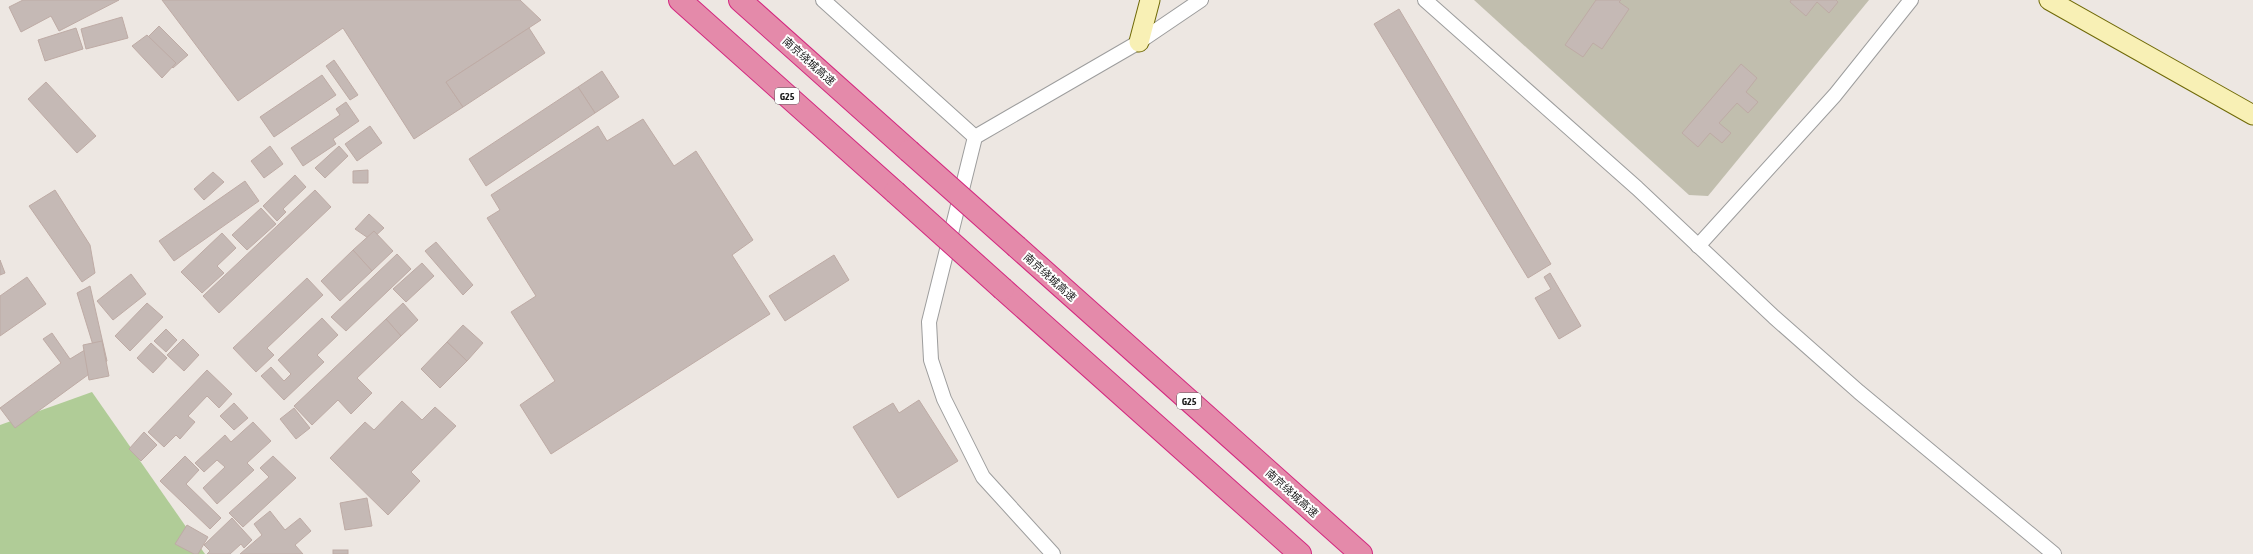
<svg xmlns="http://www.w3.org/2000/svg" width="2253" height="554" viewBox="0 0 2253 554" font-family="'Asap Condensed','Noto Sans SC',sans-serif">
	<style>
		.construction { fill: #c1beae }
		.forest { fill: #b0cc97 }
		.building { fill: #c5b9b5; stroke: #beaba5 }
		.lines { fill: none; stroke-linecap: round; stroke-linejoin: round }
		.street-casing { stroke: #9d9d9d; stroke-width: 16 }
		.secondary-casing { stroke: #6f6907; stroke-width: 21 }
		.highway-casing { stroke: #d3277f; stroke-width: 24 }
		.street { stroke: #fff; stroke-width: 14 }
		.secondary { stroke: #f8f0b5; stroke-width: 19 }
		.highway { stroke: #e48aaa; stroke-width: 22 }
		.highway-bridge-casing { stroke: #d3277f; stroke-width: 24; stroke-linecap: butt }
		.highway-bridge { stroke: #e48aaa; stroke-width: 22 }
		.labels { text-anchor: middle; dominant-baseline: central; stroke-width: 4; stroke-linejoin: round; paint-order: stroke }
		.shield { fill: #fff; stroke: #606060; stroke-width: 1 }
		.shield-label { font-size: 10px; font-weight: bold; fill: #1c1c1c }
		.street-label { font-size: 11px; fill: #1c1c1c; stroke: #fff }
	</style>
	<rect width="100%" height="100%" fill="#ede7e2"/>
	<polygon class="construction" points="1474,0 1869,0 1708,196 1689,195"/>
	<polygon class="forest" points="92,392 205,554 0,554 0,425"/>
	<g class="building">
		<polygon points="23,0 119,0 59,31 51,16 21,32 9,7"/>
		<polygon points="162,0 520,0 541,20 446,82 463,107 414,139 343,28 238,101"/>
		<polygon points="1596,0 1621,0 1619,2 1629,9 1602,49 1593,43 1583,57 1565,45"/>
		<polygon points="1791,0 1836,0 1838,2 1829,13 1817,2 1806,16 1790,2"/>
		<polygon points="1399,9 1551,264 1528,278 1374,24"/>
		<polygon points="122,17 128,38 86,49 81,29"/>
		<polygon points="159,26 188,55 173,68 145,40"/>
		<polygon points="76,28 83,49 45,61 38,40"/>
		<polygon points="529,28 545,53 463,107 446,82"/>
		<polygon points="147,35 176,63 162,78 132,46"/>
		<polygon points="334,60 358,95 350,100 326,66"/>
		<polygon points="1741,64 1757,78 1746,92 1758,102 1748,113 1737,103 1719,123 1731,133 1722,143 1710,133 1698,147 1682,133"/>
		<polygon points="602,71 619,97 595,113 578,87"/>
		<polygon points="322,75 336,95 274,137 260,117"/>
		<polygon points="46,82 96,136 77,153 28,99"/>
		<polygon points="578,87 595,113 486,186 469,159"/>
		<polygon points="346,102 359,121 333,139 336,144 303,166 291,148 340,115 336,109"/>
		<polygon points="643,119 674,166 696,151 753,240 732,255 770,314 551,454 520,405 555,381 511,312 536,296 487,218 500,210 491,195 598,126 607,141"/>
		<polygon points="370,126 382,143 357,161 345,144"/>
		<polygon points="270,146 283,164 264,178 251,161"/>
		<polygon points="339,146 348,156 325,178 315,168"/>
		<polygon points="368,170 368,183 353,183 353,171"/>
		<polygon points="213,172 224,182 204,200 194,189"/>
		<polygon points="295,175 306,187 283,209 286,212 277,221 263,206"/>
		<polygon points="245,181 259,201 174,261 159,241"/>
		<polygon points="55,190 90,245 95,273 82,282 29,206"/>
		<polygon points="315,190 331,207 219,313 203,296"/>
		<polygon points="261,208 276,224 247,250 232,235"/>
		<polygon points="369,214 384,228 371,240 355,229"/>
		<polygon points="374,231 393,251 372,271 353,250"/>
		<polygon points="222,233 236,248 217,266 224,273 202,293 181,272"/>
		<polygon points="436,242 473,285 463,295 425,251"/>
		<polygon points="353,250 372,271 340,301 321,281"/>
		<polygon points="397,254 411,269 346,331 331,317"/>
		<polygon points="834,255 849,280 785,321 769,296"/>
		<polygon points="0,260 5,273 0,275"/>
		<polygon points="422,263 434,276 406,302 393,289"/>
		<polygon points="1550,273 1581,326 1559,339 1535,298 1551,289 1544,277"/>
		<polygon points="131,274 146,294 113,320 97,301"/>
		<polygon points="27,277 46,304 0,336 0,296"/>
		<polygon points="307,278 323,295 267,348 274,355 256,372 233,348"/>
		<polygon points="90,286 107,361 15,428 0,408 61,363 43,339 52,333 70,359 93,345 77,293"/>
		<polygon points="147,303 163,317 130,351 115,336"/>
		<polygon points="403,303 418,320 401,336 386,319"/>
		<polygon points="322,318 338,335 317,355 324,362 284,400 261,376 271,367 284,381 291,374 278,360"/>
		<polygon points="386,319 401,336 357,378 372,393 351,414 338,400 312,425 294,406"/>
		<polygon points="463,325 483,343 467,361 447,342"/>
		<polygon points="166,329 177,340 166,352 154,341"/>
		<polygon points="183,339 199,355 184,371 167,355"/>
		<polygon points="102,341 109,376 89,380 83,345"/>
		<polygon points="447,342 467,361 440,388 421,369"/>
		<polygon points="151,343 167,358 153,373 137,358"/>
		<polygon points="207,370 232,394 219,408 207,396 188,416 195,422 180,439 176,435 164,447 148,432"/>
		<polygon points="919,400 958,461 898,498 853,427 893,403 899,413"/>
		<polygon points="402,401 422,420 435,407 456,426 411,472 420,481 388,515 330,458 365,422 374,430"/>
		<polygon points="234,403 248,418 234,430 220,416"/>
		<polygon points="294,408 310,428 296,439 280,419"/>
		<polygon points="253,422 271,441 247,463 254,470 217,504 203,488 225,467 217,460 204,472 195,463 225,435 231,442"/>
		<polygon points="144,432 157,445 141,461 129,449"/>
		<polygon points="185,456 199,470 186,484 221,518 210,529 160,481"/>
		<polygon points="273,456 296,478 243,527 229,513 269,477 260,468"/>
		<polygon points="367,498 372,526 345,530 340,503"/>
		<polygon points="270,511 285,530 300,518 311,531 295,545 303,554 240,554 262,535 254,524"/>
		<polygon points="232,518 252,540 244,548 241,544 230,554 207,554 210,551 204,545"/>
		<polygon points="187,525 208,537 198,554 194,554 175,544"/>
		<rect x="333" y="550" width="15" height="4"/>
	</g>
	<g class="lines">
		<defs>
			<g id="street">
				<polyline points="823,0 975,137 1139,42 1201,0"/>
				<polyline points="1425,0 1637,188 1774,317 1859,392 2054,554"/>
				<polyline points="975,137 929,322 931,360 944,399 983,477 1053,554"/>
				<polyline points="1698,246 1835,95 1911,0"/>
			</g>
			<g id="secondary">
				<polyline points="2049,0 2253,115"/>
				<polyline points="1139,42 1150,0"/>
			</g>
			<g id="highway">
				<polyline points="680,0 895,192"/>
				<polyline points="740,0 909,151"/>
				<polyline points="1017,247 1361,554"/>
				<polyline points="1003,289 1300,554"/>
			</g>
		</defs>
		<use href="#street" class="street-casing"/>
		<use href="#secondary" class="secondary-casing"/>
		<use href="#highway" class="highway-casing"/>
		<use href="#street" class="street"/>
		<use href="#secondary" class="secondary"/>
		<use href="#highway" class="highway"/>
		<defs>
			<g id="highway-bridge">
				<polyline points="909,151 1017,247"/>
				<polyline points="895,192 1003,289"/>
			</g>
		</defs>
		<use href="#highway-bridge" class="highway-bridge-casing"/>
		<use href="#highway-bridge" class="highway-bridge"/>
	</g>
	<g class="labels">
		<g class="shield">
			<rect x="775" y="88" width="24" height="16" rx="3"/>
			<rect x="1177" y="393" width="24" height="16" rx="3"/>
		</g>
		<g class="shield-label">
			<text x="787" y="96">G25</text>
			<text x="1189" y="401">G25</text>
		</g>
		<g class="street-label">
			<text transform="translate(809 61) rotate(42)">南京绕城高速</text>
			<text transform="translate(1050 277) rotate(42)">南京绕城高速</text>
			<text transform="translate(1292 493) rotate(42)">南京绕城高速</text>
		</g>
	</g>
</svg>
